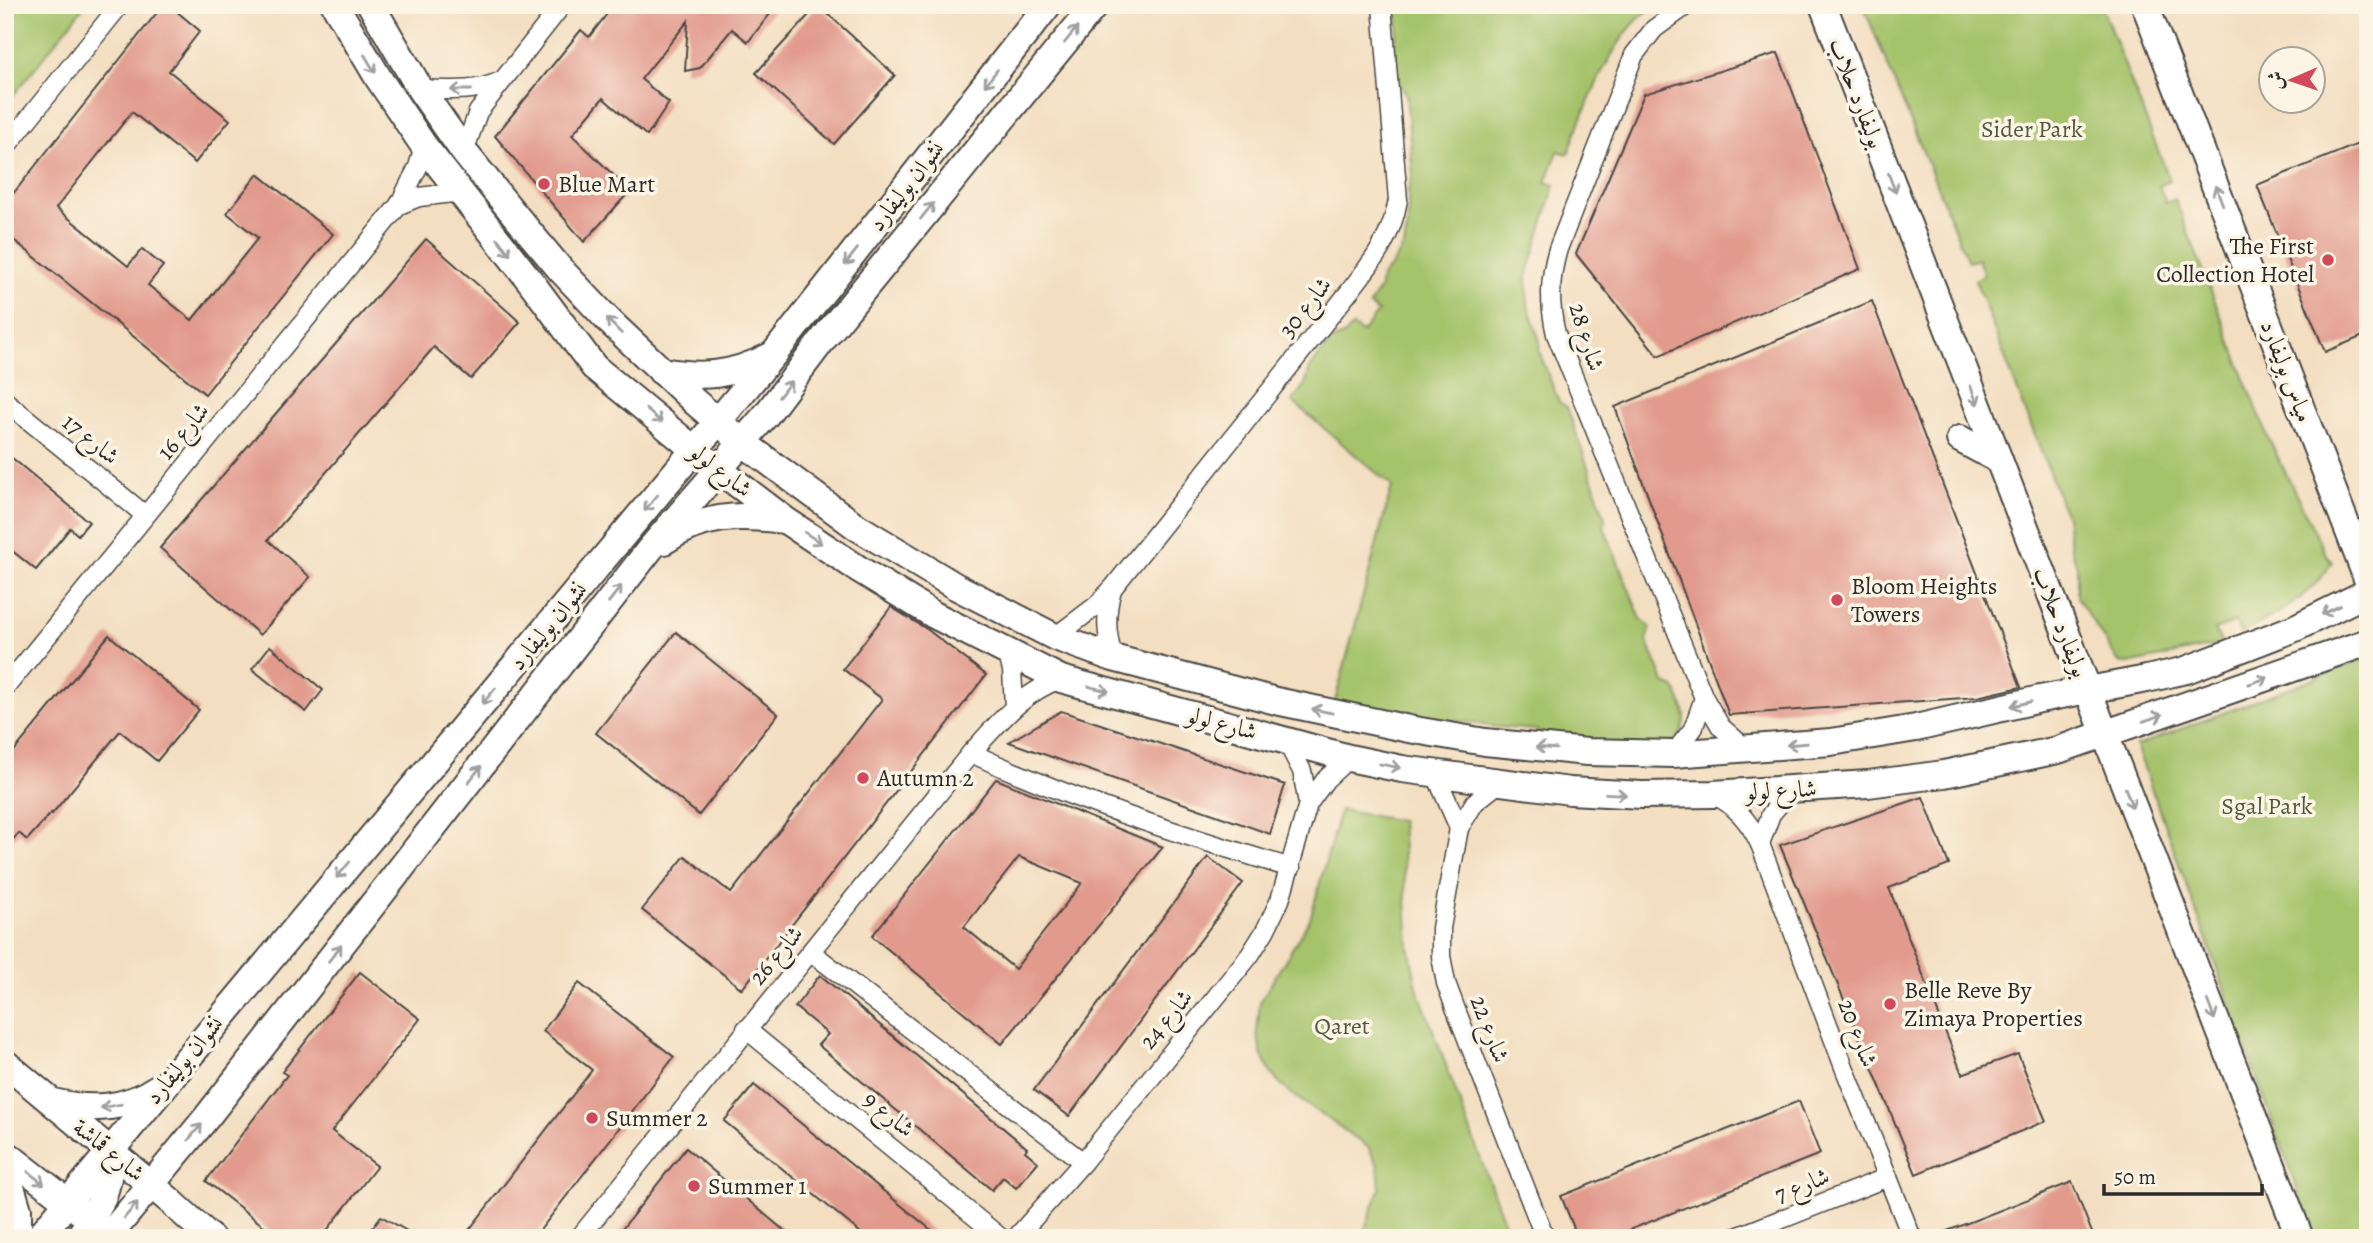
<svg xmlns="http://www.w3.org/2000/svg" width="2373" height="1243" viewBox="0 0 2373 1243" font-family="Alegreya,Amiri,serif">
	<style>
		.green { fill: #a5c36b; stroke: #68774b; stroke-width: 2 }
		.building { fill: #e19a8c; fill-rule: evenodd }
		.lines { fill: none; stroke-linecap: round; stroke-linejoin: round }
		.street-casing { stroke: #494642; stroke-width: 21 }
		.secondary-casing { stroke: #494642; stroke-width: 30 }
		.street { stroke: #fff; stroke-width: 18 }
		.secondary { stroke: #fff; stroke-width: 26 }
		.oneway { stroke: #a0a0a0 }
		.poi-dot { fill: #d1495b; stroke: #fcf5e5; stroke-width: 2.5 }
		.labels { text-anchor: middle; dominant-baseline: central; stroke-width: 7; stroke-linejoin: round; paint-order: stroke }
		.street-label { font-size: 24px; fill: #2b2b2b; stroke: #fcf5e5 }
		.park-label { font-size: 24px; fill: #50593e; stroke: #fcf5e5 }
		.poi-label { font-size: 24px; fill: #2b2b2b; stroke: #fcf5e5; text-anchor: start }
	</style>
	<rect width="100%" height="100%" fill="#fcf5e5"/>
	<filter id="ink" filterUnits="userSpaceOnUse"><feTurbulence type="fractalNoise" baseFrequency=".0143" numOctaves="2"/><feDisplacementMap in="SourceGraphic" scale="14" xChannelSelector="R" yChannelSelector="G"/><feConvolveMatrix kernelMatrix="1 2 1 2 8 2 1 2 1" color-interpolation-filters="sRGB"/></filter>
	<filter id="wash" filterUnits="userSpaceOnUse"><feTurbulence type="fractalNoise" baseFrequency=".00686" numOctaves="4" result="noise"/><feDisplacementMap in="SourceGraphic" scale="28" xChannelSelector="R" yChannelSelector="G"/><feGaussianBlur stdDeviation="1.57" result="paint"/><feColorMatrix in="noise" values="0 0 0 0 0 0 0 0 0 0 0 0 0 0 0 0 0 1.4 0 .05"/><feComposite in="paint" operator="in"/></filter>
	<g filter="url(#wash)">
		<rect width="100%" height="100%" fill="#f3dec1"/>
		<g class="green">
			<polygon points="5,5 85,5 5,106"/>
			<path d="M 1397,5 L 1657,5 C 1614,27 1584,111 1568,154 L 1558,151 L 1546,182 L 1555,185 L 1527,276 L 1528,305 L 1540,342 L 1539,351 L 1559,402 L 1567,407 L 1605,517 L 1604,527 L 1641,619 L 1650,627 L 1647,641 L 1665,684 L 1675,688 C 1687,714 1690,721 1674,746 L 1547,746 L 1537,730 L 1496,727 L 1454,720 L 1448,728 L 1333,709 L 1392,486 L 1292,401 L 1306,383 L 1310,368 L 1331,341 L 1345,335 L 1353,326 L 1362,333 L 1378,312 L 1369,305 L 1380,288 L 1381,277 L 1393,264 L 1404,246 L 1408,223 L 1408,191 L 1413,174 L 1406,94 L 1397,80 L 1394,43 L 1398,28 Z"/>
			<path d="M 1863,5 L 2101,5 L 2170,181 L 2159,186 L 2166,203 L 2175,199 L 2268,437 L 2325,553 L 2332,562 C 2311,599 2277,613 2241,634 L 2235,622 L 2215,630 L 2222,644 L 2128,664 L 2119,663 L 2077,597 L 2077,566 L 2070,546 L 2066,516 L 1975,280 L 1984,275 L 1978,259 L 1968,262 Z"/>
			<polygon points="2368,658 2368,1238 2315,1238 2136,746"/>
			<polygon points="1340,810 1401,821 1409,947 1417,987 1510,1238 1361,1238 1380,1189 1378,1165 1368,1147 1290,1093 1272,1075 1261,1054 1257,1031 1260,1002 1310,919"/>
		</g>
		<g id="blocks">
			<g class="building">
				<polygon points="163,5 169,5 200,31 169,71 230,120 195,163 132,112 56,208 128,266 142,249 163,266 148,285 192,320 258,238 227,213 258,174 333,234 205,394 5,233 5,204"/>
				<polygon points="614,5 777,5 748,42 732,29 700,68 685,71 688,21 641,79 669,103 647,136 603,98 572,135 630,191 584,242 495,136 581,30 589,37"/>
				<polygon points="818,5 895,75 834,144 756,73"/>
				<polygon points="1778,53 1860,269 1658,356 1576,254 1644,94"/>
				<polygon points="2368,140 2368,334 2325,352 2257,185"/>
				<polygon points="426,239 520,322 471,379 434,347 268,540 310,577 260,635 160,548"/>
				<polygon points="1872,301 2021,687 1977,697 1729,715 1615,407"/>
				<polygon points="5,452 89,522 78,535 70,528 36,570 5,545"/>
				<polygon points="891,607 928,630 986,675 742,989 642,910 685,856 731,893 882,699 843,669"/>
				<polygon points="676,632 778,714 699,815 596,733"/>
				<polygon points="109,635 199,710 157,761 120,731 52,814 51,813 27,840 19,833 5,848 5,762"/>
				<polygon points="270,646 323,690 306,712 252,669"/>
				<polygon points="1061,711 1285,785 1270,834 1009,742"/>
				<path d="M 996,779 L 1163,847 L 1002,1044 L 872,936 ZM 1019,857 L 1082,883 L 1015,969 L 964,927 Z"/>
				<polygon points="1923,797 1949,865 1889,888 1962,1074 2018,1054 2046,1121 1916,1174 1780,845"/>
				<polygon points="1208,857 1243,883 1069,1116 1034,1090"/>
				<polygon points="360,972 420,1019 332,1131 377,1166 321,1238 279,1238 206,1181 287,1075 282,1072"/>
				<polygon points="820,975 1027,1148 1025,1151 1038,1162 1016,1188 1003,1177 992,1190 818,1045 828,1034 795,1007"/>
				<polygon points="579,983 674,1057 534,1238 463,1238 592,1070 543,1031"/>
				<polygon points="754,1085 941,1238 867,1238 724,1121"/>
				<polygon points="1799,1101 1820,1154 1609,1238 1578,1238 1561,1196"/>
				<polygon points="686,1148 793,1238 615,1238"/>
				<polygon points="2072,1182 2094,1238 1932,1238 1932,1237"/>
				<polygon points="381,1216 419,1238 365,1238"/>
			</g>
		</g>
	</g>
	<g filter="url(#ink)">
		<use href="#blocks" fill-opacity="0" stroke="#494642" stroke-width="2"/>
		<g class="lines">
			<defs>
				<g id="street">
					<path d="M 1687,5 L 1654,29 L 1634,55 L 1558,249 C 1549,279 1549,304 1556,334 L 1704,698 L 1721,727 L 1746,749"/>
					<path d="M 420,89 C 450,90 474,93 501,81"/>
					<polyline points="5,148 120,5"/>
					<polyline points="464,152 478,112 562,5"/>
					<polyline points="399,205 419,197 461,192"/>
					<polyline points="5,401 145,515"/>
					<path d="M 1112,589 C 1105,616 1106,631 1113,658"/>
					<path d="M 1055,637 L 1096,606 L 1112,589 L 1349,292 C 1373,261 1391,240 1398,200 L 1382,5"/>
					<polyline points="1007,652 1012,670 1014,706"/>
					<polyline points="5,688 399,205 418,167 424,146"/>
					<polyline points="1286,740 1302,771 1308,804"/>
					<path d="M 971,753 C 1074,801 1182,835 1291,868"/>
					<polyline points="1673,754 1693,729 1704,698"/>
					<polyline points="1435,773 1459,828"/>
					<polyline points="1499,783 1475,802 1459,828 1441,928 1441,956 1446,983 1456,1010 1545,1238"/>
					<path d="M 1713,794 C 1736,806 1749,821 1760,844 L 1844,1067 L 1912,1238"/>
					<polyline points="1760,844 1771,814 1792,789"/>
					<polyline points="811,952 1083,1162"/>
					<polyline points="746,1029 1001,1238"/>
					<path d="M 579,1238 L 971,753 C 998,724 1022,692 1061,679"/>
					<polyline points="1016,1238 1083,1162 1250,955 1265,931 1280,900 1308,804 1326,779 1349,758"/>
					<polyline points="1734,1238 1888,1177"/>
				</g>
				<g id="secondary">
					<polyline points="335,5 379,79 424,146 531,282 594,367 718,469 785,520 857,568 934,615 1061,679 1349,758 1402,769 1570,791 1642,795 1713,794 1868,784 1944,774 2058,750 2368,642"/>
					<polyline points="371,5 420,89 464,152 514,214 560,269 609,321 695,402 742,442 857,527 955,586 1055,637 1113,658 1276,701 1409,729 1485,742 1587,752 1673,754 1831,742 1916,728 2040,699 2147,679 2186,670 2295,628 2368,592"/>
					<polyline points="1823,5 2300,1238"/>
					<polyline points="2145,5 2368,581"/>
					<path d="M 661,371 C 703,378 731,376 769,357"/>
					<polyline points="1960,439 1999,460"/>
					<path d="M 664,541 C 703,515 738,514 784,520"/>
					<polyline points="5,1063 168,1199 211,1238"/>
					<path d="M 53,1102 C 90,1111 125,1110 157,1088"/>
					<polyline points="5,1153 114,1238"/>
					<polyline points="5,1167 18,1210 18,1238"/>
					<polyline points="38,1238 774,354 1048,5"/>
					<path d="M 78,1238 C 100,1210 111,1186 110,1150"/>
					<polyline points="107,1238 207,1117 650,549 766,415 824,338 1095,5"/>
				</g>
			</defs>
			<use href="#street" class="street-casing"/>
			<use href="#secondary" class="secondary-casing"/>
			<use href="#street" class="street"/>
			<use href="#secondary" class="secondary"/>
		</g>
		<defs><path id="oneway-shaft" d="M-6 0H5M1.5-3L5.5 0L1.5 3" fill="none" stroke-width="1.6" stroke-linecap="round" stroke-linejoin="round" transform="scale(1.75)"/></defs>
		<g class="oneway">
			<use href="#oneway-shaft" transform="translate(1071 35) rotate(-51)"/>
			<use href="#oneway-shaft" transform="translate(370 64) rotate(59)"/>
			<use href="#oneway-shaft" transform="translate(991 78) rotate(128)"/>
			<use href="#oneway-shaft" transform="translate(461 90) rotate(180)"/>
			<use href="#oneway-shaft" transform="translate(1892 183) rotate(69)"/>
			<use href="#oneway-shaft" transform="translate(2219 195) rotate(-111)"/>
			<use href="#oneway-shaft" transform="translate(927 211) rotate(-51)"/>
			<use href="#oneway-shaft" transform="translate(504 247) rotate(52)"/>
			<use href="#oneway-shaft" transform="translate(851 257) rotate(128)"/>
			<use href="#oneway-shaft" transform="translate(614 326) rotate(-135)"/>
			<use href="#oneway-shaft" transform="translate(785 389) rotate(-53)"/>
			<use href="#oneway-shaft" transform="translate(1974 395) rotate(69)"/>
			<use href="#oneway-shaft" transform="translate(654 416) rotate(40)"/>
			<use href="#oneway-shaft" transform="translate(651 503) rotate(130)"/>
			<use href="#oneway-shaft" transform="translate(813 538) rotate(34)"/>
			<use href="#oneway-shaft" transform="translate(615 594) rotate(-52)"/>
			<use href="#oneway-shaft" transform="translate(2331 610) rotate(154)"/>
			<use href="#oneway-shaft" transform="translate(2258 681) rotate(-19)"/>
			<use href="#oneway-shaft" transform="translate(1099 689) rotate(15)"/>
			<use href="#oneway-shaft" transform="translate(489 696) rotate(130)"/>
			<use href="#oneway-shaft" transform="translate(2021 704) rotate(167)"/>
			<use href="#oneway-shaft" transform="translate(1322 711) rotate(-168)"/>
			<use href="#oneway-shaft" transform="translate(2153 718) rotate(-19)"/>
			<use href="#oneway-shaft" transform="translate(1797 744) rotate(175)"/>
			<use href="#oneway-shaft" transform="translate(1546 748) rotate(-175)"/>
			<use href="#oneway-shaft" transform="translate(1390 766) rotate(11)"/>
			<use href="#oneway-shaft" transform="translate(475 774) rotate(-52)"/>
			<use href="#oneway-shaft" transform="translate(1616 794) rotate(3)"/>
			<use href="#oneway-shaft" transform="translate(2129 798) rotate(69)"/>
			<use href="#oneway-shaft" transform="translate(343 870) rotate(130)"/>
			<use href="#oneway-shaft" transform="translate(335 953) rotate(-52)"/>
			<use href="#oneway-shaft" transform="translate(2211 1010) rotate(69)"/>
			<use href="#oneway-shaft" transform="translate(111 1106) rotate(170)"/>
			<use href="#oneway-shaft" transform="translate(195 1132) rotate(-50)"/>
			<use href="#oneway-shaft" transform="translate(36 1178) rotate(38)"/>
			<use href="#oneway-shaft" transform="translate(131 1210) rotate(-50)"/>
		</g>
	</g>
	<g class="poi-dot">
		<circle cx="544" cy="184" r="7"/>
		<circle cx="2328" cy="260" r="7"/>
		<circle cx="1837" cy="600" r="7"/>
		<circle cx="863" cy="778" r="7"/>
		<circle cx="1890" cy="1004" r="7"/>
		<circle cx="592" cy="1118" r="7"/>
		<circle cx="694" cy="1186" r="7"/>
	</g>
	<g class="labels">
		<g class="street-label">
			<text transform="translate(1857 93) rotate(69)">بوليفارد حلاب</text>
			<text transform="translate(906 186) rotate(-52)">نشوان بوليفارد</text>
			<text transform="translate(1305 307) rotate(-52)">شارع 30</text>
			<text transform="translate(1587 337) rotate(73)">شارع 28</text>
			<text transform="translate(2287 371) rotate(69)">مياس بوليفارد</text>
			<text transform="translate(183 431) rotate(-50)">شارع 16</text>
			<text transform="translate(91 439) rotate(39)">شارع 17</text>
			<text transform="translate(721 470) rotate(38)">شارع لولو</text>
			<text transform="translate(2061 622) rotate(69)">بوليفارد حلاب</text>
			<text transform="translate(548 626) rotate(-50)">نشوان بوليفارد</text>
			<text transform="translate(1222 723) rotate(15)">شارع لولو</text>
			<text transform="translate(1781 790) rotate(-3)">شارع لولو</text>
			<text transform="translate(776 955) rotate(-50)">شارع 26</text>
			<text transform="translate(1166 1019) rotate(-51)">شارع 24</text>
			<text transform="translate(1490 1029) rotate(69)">شارع 22</text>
			<text transform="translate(1858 1033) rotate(69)">شارع 20</text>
			<text transform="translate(184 1060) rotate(-50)">نشوان بوليفارد</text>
			<text transform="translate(889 1114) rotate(39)">شارع 9</text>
			<text transform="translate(109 1150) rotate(39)">شارع قماشة</text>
			<text transform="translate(1802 1185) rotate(-22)">شارع 7</text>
		</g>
		<g class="park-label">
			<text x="2032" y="129">Sider Park</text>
			<text x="2267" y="806">Sgal Park</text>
			<text x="1342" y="1026">Qaret</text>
		</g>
		<g class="poi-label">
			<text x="558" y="184">Blue Mart</text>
			<text x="2314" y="246" text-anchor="end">The First<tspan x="2314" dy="28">Collection Hotel</tspan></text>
			<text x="1851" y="586">Bloom Heights<tspan x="1851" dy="28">Towers</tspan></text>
			<text x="877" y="778">Autumn 2</text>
			<text x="1904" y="990">Belle Reve By<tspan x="1904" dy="28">Zimaya Properties</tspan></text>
			<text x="606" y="1118">Summer 2</text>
			<text x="708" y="1186">Summer 1</text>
		</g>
	</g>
	<rect width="2373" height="1243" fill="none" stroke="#fcf5e5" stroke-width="28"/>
	<g transform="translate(2292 80) rotate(268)"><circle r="33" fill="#fcf5e5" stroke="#a8a49b" stroke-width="2"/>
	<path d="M0-5L12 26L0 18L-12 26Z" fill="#d1495b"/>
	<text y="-10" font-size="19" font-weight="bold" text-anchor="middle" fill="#2b2b2b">ش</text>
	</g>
	<path d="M2104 1184v10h158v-10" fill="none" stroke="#2b2b2b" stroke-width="3.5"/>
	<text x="2114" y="1184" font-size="21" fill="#2b2b2b" stroke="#fcf5e5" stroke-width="5" paint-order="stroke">50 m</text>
</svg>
